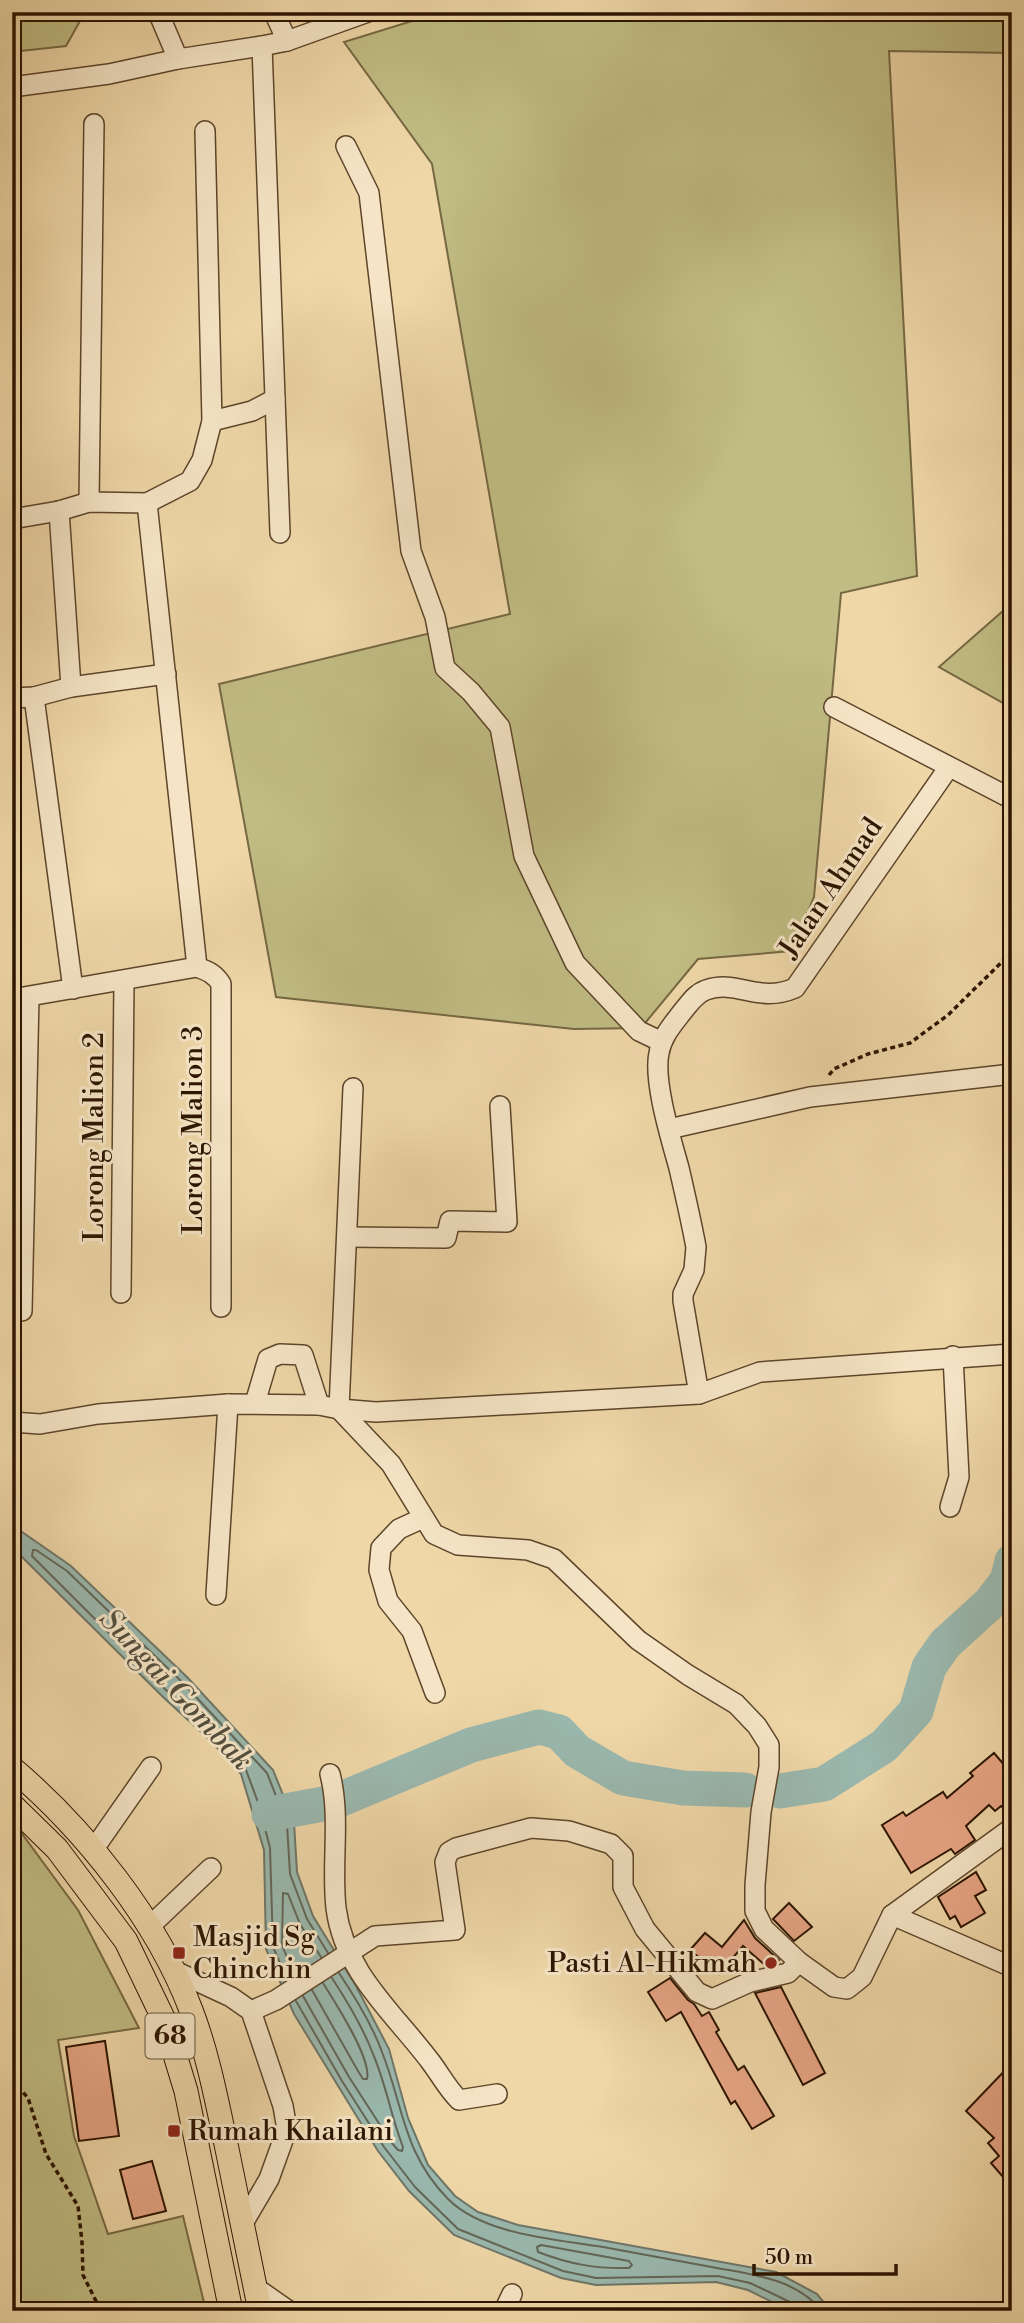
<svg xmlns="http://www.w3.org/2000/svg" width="1024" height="2323" viewBox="0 0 1024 2323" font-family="'Libre Bodoni',serif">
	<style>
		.green { fill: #c0bc83; stroke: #766842; stroke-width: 2 }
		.water { fill: #9ab8ae; stroke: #6e7668; stroke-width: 2 }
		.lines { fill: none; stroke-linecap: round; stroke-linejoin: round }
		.shore { stroke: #636657; stroke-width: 2 }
		.river { stroke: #9ab8ae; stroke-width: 35 }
		.building { fill: #e7a585; stroke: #2c1400; stroke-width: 2 }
		.minor-casing { stroke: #5d452a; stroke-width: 22 }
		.major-casing { stroke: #2c1400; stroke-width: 25 }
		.path { stroke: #2c1400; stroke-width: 3.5; stroke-dasharray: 5 3.5; stroke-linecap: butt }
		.minor { stroke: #f5e5c6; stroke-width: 19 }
		.major { stroke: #efd7a8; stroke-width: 23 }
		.poi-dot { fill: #8f2418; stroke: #f5e5c6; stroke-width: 2.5 }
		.labels { text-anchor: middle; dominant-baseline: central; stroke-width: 6; stroke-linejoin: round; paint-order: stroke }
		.shield { fill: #f5e5c6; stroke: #68533b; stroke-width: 2 }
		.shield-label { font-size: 26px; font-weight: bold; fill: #2c1400 }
		.street-label { font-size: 28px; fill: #2c1400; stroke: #f5e5c6 }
		.poi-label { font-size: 28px; fill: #2c1400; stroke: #f5e5c6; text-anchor: start }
		.water-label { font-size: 30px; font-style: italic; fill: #524d3d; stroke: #f5e5c6 }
	</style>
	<rect width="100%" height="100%" fill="#efd7a8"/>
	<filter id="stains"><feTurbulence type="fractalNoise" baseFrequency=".00286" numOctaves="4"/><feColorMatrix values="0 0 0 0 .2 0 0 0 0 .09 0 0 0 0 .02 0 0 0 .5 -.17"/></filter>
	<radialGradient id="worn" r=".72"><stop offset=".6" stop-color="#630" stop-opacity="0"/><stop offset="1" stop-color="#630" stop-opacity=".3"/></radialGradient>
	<g class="green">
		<polygon points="12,12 85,12 66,46 12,52"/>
		<polygon points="441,12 1012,12 1012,53 889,51 917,576 841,593 814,897 792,951 698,959 641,1028 574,1029 276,997 219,684 510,614 432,164 344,42"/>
		<polygon points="1012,603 1012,708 939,667"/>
		<polygon points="12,1823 17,1827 78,1910 139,2028 58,2040 74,2136 108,2234 183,2216 206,2311 12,2311"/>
	</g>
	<polygon class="water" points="12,1525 71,1566 188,1678 273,1770 294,1822 297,1872 313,1916 356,1986 389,2049 408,2118 428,2165 455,2196 478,2212 518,2225 776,2272 817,2294 831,2311 790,2311 748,2290 716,2282 596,2285 561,2278 454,2235 409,2191 378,2151 294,2014 266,1949 264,1850 241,1774 212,1742 163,1697 12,1547"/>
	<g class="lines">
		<g class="shore">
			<path d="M 339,1973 C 355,1997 372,2024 382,2052 C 404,2108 403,2153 448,2199 C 484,2235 555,2239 603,2247 C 641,2254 679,2261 717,2268 C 755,2275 796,2279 822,2311"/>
			<polyline points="294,1975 282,1945 283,1893 288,1894 300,1924 321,1957"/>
			<polyline points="287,1979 273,1947 270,1848 259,1805 246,1770 217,1737 168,1692 32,1556 33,1550 36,1550 67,1571 183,1683 267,1773 287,1824 290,1874 307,1919 328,1953"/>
			<path d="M 312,1990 L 358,2071 L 363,2079 L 367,2079 C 372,2059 335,2002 323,1983"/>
			<path d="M 303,1996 L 349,2077 L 391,2142 L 398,2150 L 402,2151 L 403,2147 C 391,2116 386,2084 373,2054 C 363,2027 347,2001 332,1978"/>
			<polyline points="296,2001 342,2081 384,2147 415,2187 458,2229 563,2271 596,2278 718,2276 750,2283 790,2302 794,2311"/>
			<path d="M 541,2245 L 629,2261 L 632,2265 L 629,2268 C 596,2269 569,2264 538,2252 L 537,2247 Z"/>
		</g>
		<g class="river">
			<polyline points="780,1791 824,1784 884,1746 916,1711 929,1667 945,1644 989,1604 1007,1581 1012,1561"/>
			<polyline points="269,1814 334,1802 471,1745 539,1727 559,1732 577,1751 623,1778 683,1788 745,1790"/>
		</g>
	</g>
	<g class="building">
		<polygon points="994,1753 1012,1774 1012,1816 1001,1806 995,1811 989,1805 966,1826 975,1840 955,1854 951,1849 911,1873 882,1825 903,1812 906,1816 943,1792 947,1798 973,1776 970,1773"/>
		<polygon points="976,1872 986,1890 975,1896 985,1913 961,1927 955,1916 950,1919 938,1897"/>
		<polygon points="789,1903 812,1927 794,1941 773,1919"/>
		<polygon points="744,1920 755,1938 779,1960 776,1963 766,1966 743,1946 719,1974 690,1950 705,1933 722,1947"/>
		<polygon points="670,1978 688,2000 694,2004 702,2016 709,2012 719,2030 716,2032 738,2070 744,2066 774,2116 752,2129 735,2101 731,2104 681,2012 666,2021 648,1992"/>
		<polygon points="781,1987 825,2073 803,2085 755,1993"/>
		<polygon points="105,2041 119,2136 79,2141 66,2047"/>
		<polygon points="1012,2063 1012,2171 1003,2177 991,2163 999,2156 988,2143 994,2138 966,2111"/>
		<polygon points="152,2161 166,2211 133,2219 120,2170"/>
	</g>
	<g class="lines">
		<defs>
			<g id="minor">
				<polyline points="158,12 178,59"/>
				<polyline points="274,12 287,41"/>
				<polyline points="262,46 280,533"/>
				<polyline points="12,87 109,74 178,59 262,46 287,41 368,12"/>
				<polyline points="205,131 212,421 252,411 275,399"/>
				<polyline points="346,146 369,193 411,551 435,617 445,668 471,692 500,727 524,856 575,963 639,1031 662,1042"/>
				<polyline points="89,502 94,124"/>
				<polyline points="147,503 197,967"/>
				<polyline points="59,511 71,687"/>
				<polyline points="12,519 59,511 89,502 147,503 190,481 202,460 212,421"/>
				<polyline points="34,697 73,989"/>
				<polyline points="12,698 34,697 71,687 166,674"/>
				<polyline points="834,707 1012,799"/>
				<path d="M 12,999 L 197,967 C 208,971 215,974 221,984 L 221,1307"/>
				<polyline points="353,1088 339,1409 391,1464 434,1534 458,1545 528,1550 554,1559 638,1640 688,1675 736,1704 757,1726 769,1745 769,1767 761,1812 755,1885 755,1911 764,1929 799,1962 834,1987 847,1989 862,1977 892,1915 1012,1828"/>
				<polyline points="669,1129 810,1097 1012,1074"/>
				<polyline points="347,1237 446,1238 450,1221 507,1222 500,1106"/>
				<polyline points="121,1293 124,981"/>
				<polyline points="22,1311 29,997"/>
				<path d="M 699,1394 L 683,1301 L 683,1294 L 694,1270 L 696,1247 C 691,1220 685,1194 679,1168 C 671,1139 653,1081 659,1053 C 662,1036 673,1024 683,1011 C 690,1003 695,994 706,990 C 738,979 758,1004 795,988 L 949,767"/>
				<polyline points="255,1403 268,1359 280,1354 303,1355 319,1405"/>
				<polyline points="12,1422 40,1424 98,1414 228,1404 319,1405 339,1409 376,1412 699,1394 760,1372 1012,1354"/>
				<polyline points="950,1507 959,1477 953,1356"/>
				<polyline points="423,1518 399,1529 381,1548 379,1570 388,1601 412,1631 435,1693"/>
				<polyline points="216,1595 228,1404"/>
				<path d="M 330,1774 C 341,1817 331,1863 336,1908 C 344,1972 393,2012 430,2061 C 440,2074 447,2088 459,2100 L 497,2094"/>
				<polyline points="93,1850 151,1767"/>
				<polyline points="892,1915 1012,1967"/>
				<polyline points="150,1926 211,1868"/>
				<polyline points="175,1971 231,1997 251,2011 283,2106 287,2129 269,2179 242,2225"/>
				<polyline points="251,2011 276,2000 375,1936 455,1930 445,1862 449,1852 456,1848 531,1828 569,1831 611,1844 623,1856 623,1887 645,1929 697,1992 712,1999 750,1982 788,1973 799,1962"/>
				<polyline points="256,2288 289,2311"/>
				<polyline points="504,2311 512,2294"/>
			</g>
			<g id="major">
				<path d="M 12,1768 C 85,1830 157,1920 191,2010 C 208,2054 217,2102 227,2149 C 238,2203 249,2257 260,2311"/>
				<polyline points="12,1805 57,1849 126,1941 165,2022 186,2091 231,2311"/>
			</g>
		</defs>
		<use href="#minor" class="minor-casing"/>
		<use href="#major" class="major-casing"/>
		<g class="path">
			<polyline points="829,1075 834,1069 868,1054 910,1043 948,1015 1012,952"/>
			<polyline points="12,2080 28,2098 46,2154 78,2206 82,2242 83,2275 101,2311"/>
		</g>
		<use href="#minor" class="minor"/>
		<use href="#major" class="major"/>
	</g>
	<g class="poi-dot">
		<rect x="172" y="1946" width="14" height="14" rx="3.5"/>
		<circle cx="771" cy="1963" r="7"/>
		<rect x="167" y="2124" width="14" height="14" rx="3.5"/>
	</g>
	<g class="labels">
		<rect class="shield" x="145.5" y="2013.5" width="49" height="45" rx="5"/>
		<g class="shield-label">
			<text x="170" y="2036">68</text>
		</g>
		<g class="street-label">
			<text transform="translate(831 888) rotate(-56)">Jalan Ahmad</text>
			<text transform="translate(193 1130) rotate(-90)">Lorong Malion 3</text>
			<text transform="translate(94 1137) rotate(-90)">Lorong Malion 2</text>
		</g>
		<g class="poi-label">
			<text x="193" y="1937">Masjid Sg<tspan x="193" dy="32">Chinchin</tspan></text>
			<text x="757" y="1963" text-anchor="end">Pasti Al-Hikmah</text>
			<text x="188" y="2131">Rumah Khailani</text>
		</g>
		<g class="water-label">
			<text transform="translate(176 1690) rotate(47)">Sungai Gombak</text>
		</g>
	</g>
	<rect width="1024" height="2323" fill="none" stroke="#efd7a8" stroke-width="42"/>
	<rect x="14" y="14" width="996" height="2295" fill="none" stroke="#2c1400" stroke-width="3.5"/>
	<rect x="21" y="21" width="982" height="2281" fill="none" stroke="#2c1400" stroke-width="2"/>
	<path d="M754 2264v10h142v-10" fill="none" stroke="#2c1400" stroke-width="3.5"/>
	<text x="765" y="2264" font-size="21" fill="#2c1400" stroke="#f5e5c6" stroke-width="5" paint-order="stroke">50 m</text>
	<rect width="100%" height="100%" filter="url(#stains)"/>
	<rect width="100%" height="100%" fill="url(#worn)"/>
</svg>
